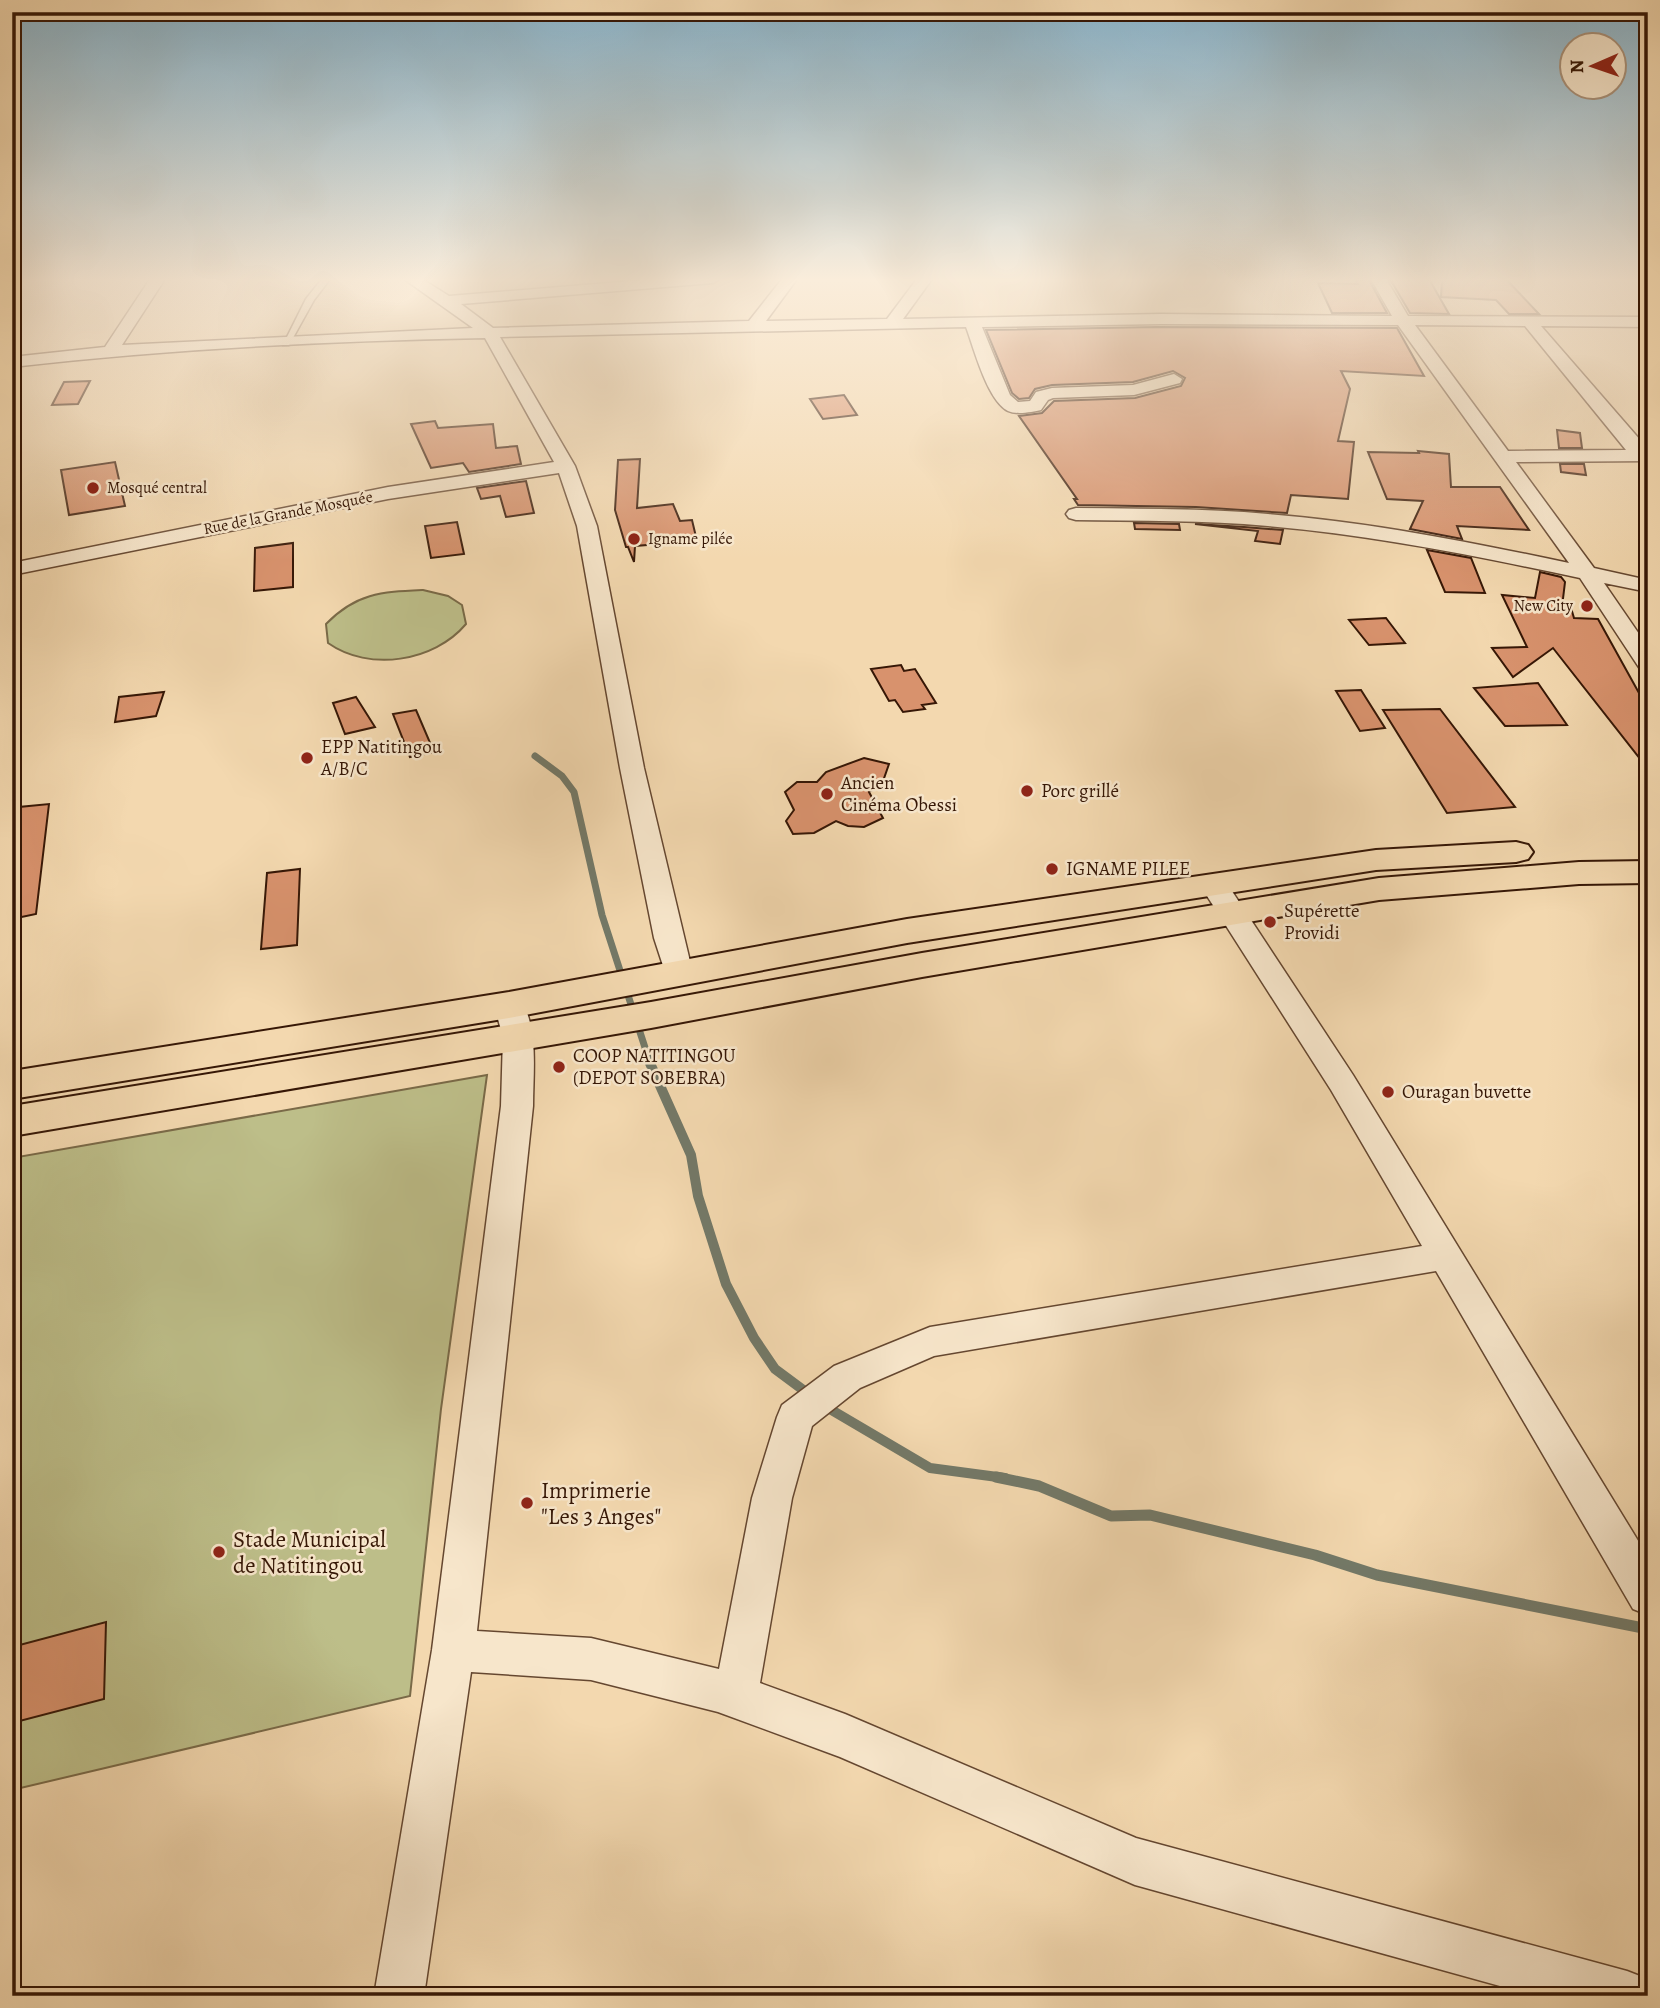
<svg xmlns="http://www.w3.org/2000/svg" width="1660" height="2008" viewBox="0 0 1660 2008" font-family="Alegreya,serif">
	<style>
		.green { fill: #bdbe89; stroke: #7a6a48; stroke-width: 2 }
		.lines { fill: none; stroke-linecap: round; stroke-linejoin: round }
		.stream-far2 { stroke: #737968; stroke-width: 7 }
		.stream-far1 { stroke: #737968; stroke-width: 10 }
		.stream { stroke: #737968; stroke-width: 11 }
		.building { fill: #d8926d; stroke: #361706; stroke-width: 2 }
		.lane-casing { stroke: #654730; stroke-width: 3 }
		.street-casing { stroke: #654730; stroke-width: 3 }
		.highway-casing { stroke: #361706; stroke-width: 4 }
		.lane { fill: #f7e6cb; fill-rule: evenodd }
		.street { fill: #f7e6cb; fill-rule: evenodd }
		.highway { fill: #f3d8af; fill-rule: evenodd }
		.poi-dot { fill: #8f2418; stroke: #f7e6cb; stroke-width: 2.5 }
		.labels { text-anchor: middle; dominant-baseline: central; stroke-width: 5; stroke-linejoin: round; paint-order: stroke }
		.far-poi-label { font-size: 16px; fill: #361706; stroke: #f7e6cb; text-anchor: start }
		.far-street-label { font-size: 16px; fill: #361706; stroke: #f7e6cb }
		.poi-label { font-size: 19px; fill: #361706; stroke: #f7e6cb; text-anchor: start }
		.near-poi-label { font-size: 23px; fill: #361706; stroke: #f7e6cb; text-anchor: start }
	</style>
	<rect width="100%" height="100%" fill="#f3d8af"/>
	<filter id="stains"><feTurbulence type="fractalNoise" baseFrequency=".00286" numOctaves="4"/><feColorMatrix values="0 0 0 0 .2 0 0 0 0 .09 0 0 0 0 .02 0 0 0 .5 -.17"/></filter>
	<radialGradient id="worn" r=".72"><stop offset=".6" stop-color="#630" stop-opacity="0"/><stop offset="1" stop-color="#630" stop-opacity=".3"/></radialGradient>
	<g class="green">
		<path d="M 423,590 L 448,596 L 462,605 L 466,624 C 434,662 369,672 328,643 L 326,624 C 356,593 381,592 423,590 Z"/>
		<polygon points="487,1075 441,1409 410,1696 12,1790 12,1158"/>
	</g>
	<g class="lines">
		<polyline class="stream-far2" points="535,756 562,776 574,792 602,915 650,1063"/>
		<g class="stream-far1">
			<polyline points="649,1061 691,1155 698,1196 726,1284 754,1338 775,1369 810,1395"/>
			<polyline points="823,1405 930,1468 1005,1478"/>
		</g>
		<polyline class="stream" points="996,1477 1039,1486 1111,1516 1150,1515 1315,1555 1377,1575 1648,1629"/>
	</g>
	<g class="building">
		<polygon points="1390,279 1429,279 1449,314 1410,313"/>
		<polygon points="1442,279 1506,279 1539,314 1509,314 1496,300 1441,297"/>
		<polygon points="1356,280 1369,280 1387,313 1332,313 1318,283 1358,284"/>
		<polygon points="1157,327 1397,328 1424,376 1341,371 1350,389 1338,441 1354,442 1348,499 1291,495 1287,513 1196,507 1078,505 1074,499 1077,499 1019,416 1042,413 1054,401 1135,398 1181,386 1185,378 1173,371 1133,382 1052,385 1035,389 1029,398 1019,399 1012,393 986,330"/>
		<polygon points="90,381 78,404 52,405 64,382"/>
		<polygon points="844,395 857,415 823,419 810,399"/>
		<polygon points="435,421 438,428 493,424 496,448 517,446 521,464 469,472 463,463 431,468 411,424"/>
		<polygon points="1557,430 1580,433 1582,448 1559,448"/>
		<polygon points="1418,451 1449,454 1451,487 1500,487 1529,530 1457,526 1462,539 1410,529 1423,501 1387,499 1368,452 1419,453"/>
		<polygon points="640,459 637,508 673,504 680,521 692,520 697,541 635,546 634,562 628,547 626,547 615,510 618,460"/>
		<polygon points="115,462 125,506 69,515 61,470"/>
		<polygon points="1560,464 1584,464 1586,475 1561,472"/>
		<polygon points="526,481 534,513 506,517 500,496 481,499 477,488"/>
		<polygon points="457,522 464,554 431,558 425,526"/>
		<polygon points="1134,523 1179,524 1180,530 1135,529"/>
		<polygon points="1195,524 1244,527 1283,530 1280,544 1255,541 1258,531"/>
		<polygon points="293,543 293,587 254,591 255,548"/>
		<polygon points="1427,550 1471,558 1485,593 1445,592"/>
		<polygon points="1540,572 1561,577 1565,582 1562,607 1571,608 1574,618 1598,619 1639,693 1648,693 1648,769 1553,648 1513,677 1492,648 1527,647 1502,595 1535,598"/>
		<polygon points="1386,618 1405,643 1369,645 1349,620"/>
		<polygon points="901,665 904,671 915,669 936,703 922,705 925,709 903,712 895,700 889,701 871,669"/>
		<polygon points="1538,683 1567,725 1505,726 1474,688"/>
		<polygon points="1361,690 1385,728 1360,731 1336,691"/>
		<polygon points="164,692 156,716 115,722 119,697"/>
		<polygon points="356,697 375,727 345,734 333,703"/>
		<polygon points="1440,709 1515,807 1447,813 1383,710"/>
		<polygon points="416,710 434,752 410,757 393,714"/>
		<polygon points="864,758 889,764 882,784 869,792 883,818 864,827 848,826 836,821 814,833 793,834 786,821 794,810 785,792 797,782 817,782 826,772"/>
		<polygon points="49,804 36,914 12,919 12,838 19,807"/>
		<polygon points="300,869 297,945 261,949 267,873"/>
		<polygon points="106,1622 104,1699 12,1723 12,1647"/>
	</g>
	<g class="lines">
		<defs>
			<polygon id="lane" points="322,279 330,279 314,300 289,345 283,345 306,299"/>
			<g id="street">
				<path d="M 150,279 L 165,279 L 122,345 L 473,328 L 404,279 L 422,279 L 449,296 L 657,279 L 720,279 L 713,283 L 461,304 L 493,328 L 749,321 L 782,279 L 797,279 L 766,321 L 887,319 L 917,279 L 932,279 L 903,319 L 1161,314 L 1392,316 L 1371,279 L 1386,279 L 1408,316 L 1648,317 L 1648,327 L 1541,326 L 1648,449 L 1648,461 L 1516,462 L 1594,568 L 1648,580 L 1648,592 L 1604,583 L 1648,647 L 1648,671 L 1640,669 L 1580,578 C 1477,556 1373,535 1268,526 C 1204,520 1140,521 1076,520 L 1069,518 L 1066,514 L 1069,510 L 1076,508 C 1140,509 1204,508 1268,514 C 1370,522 1470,542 1569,563 L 1398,325 L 1161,324 L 982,327 L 1010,395 L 1018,402 L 1030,401 L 1036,392 L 1052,388 L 1133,385 L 1174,374 L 1182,379 L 1180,383 L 1134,395 L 1053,398 L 1048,400 L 1041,410 C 1033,412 1016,415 1008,411 C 987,400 974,348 966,327 L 500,337 L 575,466 L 597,526 L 644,768 L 693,974 L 688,981 L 678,984 L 668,981 L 654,938 L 620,768 L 577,526 L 559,473 L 388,499 L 12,575 L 12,563 L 388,487 L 554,462 L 485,338 C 327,341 169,349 12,367 L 12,357 L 105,347 ZM 1415,325 L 1525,326 L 1626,450 L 1508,451 Z"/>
				<path d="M 1214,877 L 1224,879 L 1353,1075 L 1648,1557 L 1648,1615 L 1633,1609 L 1436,1271 L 934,1356 L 860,1388 L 812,1426 L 792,1498 L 760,1683 L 845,1714 L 1136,1838 L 1627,1971 L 1645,1978 L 1648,1996 L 1536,1996 L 1135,1885 L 840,1757 L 718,1712 L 591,1680 L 471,1672 L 424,1996 L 374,1996 L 432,1650 L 501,1106 L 503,1037 L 494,1005 L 498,998 L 509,995 L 520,998 C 539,1029 533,1071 533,1106 L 477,1631 L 591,1638 L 719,1669 L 752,1498 L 777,1417 L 782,1405 L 834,1366 L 930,1327 L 1422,1246 L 1331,1090 L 1200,885 L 1204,879 Z"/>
			</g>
			<g id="highway">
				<polygon points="1516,842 1528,845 1533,852 1528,859 1516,862 1376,870 907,943 509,1018 12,1099 12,1071 509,992 907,919 1376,850"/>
				<polygon points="1648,861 1648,883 1579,884 1379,900 922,977 651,1028 12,1136 12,1106 651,1002 922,953 1379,878 1579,862"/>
			</g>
		</defs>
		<use href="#lane" class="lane-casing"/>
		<use href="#street" class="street-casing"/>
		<use href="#highway" class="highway-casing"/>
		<use href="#lane" class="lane"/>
		<use href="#street" class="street"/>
		<use href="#highway" class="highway"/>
	</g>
	<linearGradient id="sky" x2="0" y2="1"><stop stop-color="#89b6cf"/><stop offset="0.5" stop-color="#faeddb"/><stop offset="1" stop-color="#faeddb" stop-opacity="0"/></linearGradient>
	<rect width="1660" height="560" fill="url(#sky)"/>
	<g class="poi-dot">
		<circle cx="93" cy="488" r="7"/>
		<circle cx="634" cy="539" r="7"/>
		<circle cx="1587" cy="606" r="7"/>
		<circle cx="307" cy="758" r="7"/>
		<circle cx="1027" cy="791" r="7"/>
		<circle cx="827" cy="794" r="7"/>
		<circle cx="1052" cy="869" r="7"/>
		<circle cx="1270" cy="922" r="7"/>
		<circle cx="559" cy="1067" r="7"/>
		<circle cx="1388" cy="1092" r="7"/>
		<circle cx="527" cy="1503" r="7"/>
		<circle cx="219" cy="1552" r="7"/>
	</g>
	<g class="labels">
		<g class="far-poi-label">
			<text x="107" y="488">Mosqué central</text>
			<text x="648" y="539">Igname pilée</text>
			<text x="1573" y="606" text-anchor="end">New City</text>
		</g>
		<g class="far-street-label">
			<text transform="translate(288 513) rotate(-11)">Rue de la Grande Mosquée</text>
		</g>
		<g class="poi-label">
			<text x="321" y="747">EPP Natitingou<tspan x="321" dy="22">A/B/C</tspan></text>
			<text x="841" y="783">Ancien<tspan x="841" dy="22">Cinéma Obessi</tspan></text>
			<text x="1041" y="791">Porc grillé</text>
			<text x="1066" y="869">IGNAME PILEE</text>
			<text x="1284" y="911">Supérette<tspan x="1284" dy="22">Providi</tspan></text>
			<text x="573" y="1056">COOP NATITINGOU<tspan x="573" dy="22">(DEPOT SOBEBRA)</tspan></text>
			<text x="1402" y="1092">Ouragan buvette</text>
		</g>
		<g class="near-poi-label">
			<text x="541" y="1490">Imprimerie<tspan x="541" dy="26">"Les 3 Anges"</tspan></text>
			<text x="233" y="1539">Stade Municipal<tspan x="233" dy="26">de Natitingou</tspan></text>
		</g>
	</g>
	<rect width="1660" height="2008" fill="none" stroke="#f3d8af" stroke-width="42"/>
	<rect x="14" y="14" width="1632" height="1980" fill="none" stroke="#361706" stroke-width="3.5"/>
	<rect x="21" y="21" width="1618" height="1966" fill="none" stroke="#361706" stroke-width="2"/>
	<g transform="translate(1593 66) rotate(268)"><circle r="33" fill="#f7e6cb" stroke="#aa937c" stroke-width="2"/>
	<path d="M0-5L12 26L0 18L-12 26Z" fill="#8f2418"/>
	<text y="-10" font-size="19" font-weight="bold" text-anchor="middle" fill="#361706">N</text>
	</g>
	<rect width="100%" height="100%" filter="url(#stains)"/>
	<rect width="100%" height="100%" fill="url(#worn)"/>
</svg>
